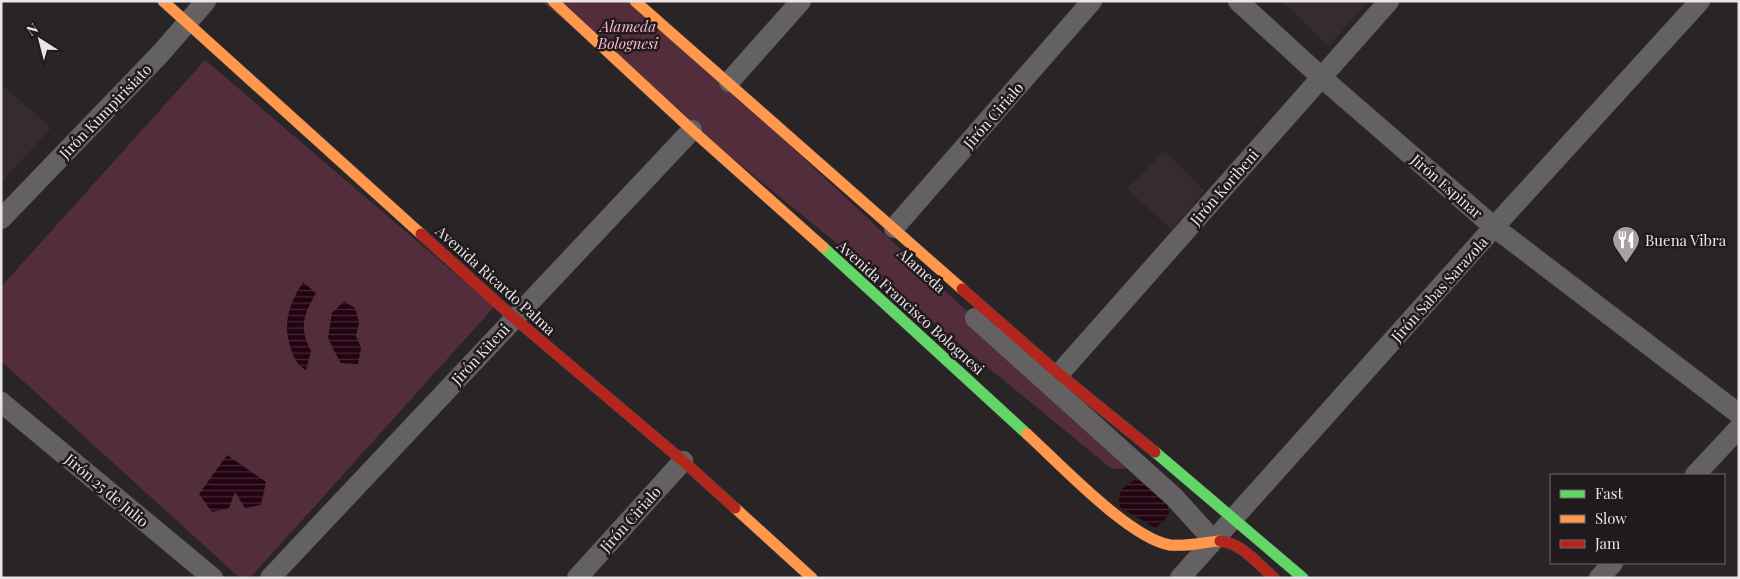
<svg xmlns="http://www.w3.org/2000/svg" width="1740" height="579" viewBox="0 0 1740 579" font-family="'Playfair Display',serif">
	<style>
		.built { fill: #372b2f }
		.green { fill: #542d3d }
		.water { fill: url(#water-rules) }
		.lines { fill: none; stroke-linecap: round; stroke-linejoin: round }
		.street-casing { stroke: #454143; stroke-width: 21 }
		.fast-casing { stroke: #454143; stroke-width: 12 }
		.slow-casing { stroke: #454143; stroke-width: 12 }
		.jam-casing { stroke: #454143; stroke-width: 12 }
		.street { stroke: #646162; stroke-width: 20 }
		.fast { stroke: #63d668; stroke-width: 11 }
		.slow { stroke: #ff974d; stroke-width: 11 }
		.jam { stroke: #b3261e; stroke-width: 11 }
		.labels { text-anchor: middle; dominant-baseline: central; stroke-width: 5; stroke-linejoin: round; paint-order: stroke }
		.park-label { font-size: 15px; font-style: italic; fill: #fbb8d2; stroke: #211a1d }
		.street-label { font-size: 15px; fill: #eae4e6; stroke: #211a1d }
		.poi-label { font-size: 15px; fill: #eae4e6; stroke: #211a1d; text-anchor: start }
	</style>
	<defs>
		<pattern id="water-rules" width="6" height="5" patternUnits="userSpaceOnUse" patternTransform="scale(1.25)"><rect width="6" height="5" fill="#230311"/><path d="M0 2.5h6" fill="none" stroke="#432834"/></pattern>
	</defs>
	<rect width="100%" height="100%" fill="#292527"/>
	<g class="built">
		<polygon points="1282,1 1368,1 1328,47"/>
		<polygon points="1,84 51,128 1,183"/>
		<polygon points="1165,150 1204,191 1172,230 1127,189"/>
	</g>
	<g class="green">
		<polygon points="541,1 635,1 1135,468 1112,469"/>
		<polygon points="205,60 494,307 250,578 240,578 1,361 1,287"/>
	</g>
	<g class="water">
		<path d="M 303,282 L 316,293 C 303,316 299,327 311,351 L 306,370 C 297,365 296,361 292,352 C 282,325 288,306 303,282 Z"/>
		<polygon points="344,301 355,308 359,322 356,336 361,348 358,364 341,363 333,349 328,337 332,313"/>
		<polygon points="227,455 266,482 261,505 245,508 235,492 229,508 212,512 199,494"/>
		<path d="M 1135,480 C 1145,482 1150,486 1158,494 C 1173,508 1173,515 1155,528 L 1120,507 C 1117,492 1122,487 1135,480 Z"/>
	</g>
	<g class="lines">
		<defs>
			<g id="street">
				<polyline points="1238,1 1321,77 1494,227 1739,414"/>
				<polyline points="729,82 801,1"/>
				<polyline points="1,219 161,53 206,1"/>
				<polyline points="894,228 1092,1"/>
				<polyline points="975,318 1174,497 1213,540"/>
				<polyline points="1059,374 1389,1"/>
				<polyline points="1,402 213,578"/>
				<polyline points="1695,475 1739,428"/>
				<polyline points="270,578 692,130"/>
				<polyline points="577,578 683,461"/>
				<polyline points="1180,578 1494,227 1700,1"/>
				<polyline points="1599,578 1613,563"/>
			</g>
			<g id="fast">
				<polyline points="823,247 1027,434"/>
				<polyline points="1155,452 1303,578"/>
			</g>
			<g id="slow">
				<polyline points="163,1 421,234"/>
				<polyline points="553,1 692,130 823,247"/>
				<polyline points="635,1 962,289"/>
				<path d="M 1027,434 C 1059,463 1129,538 1170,545 C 1186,547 1203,542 1220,541"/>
				<polyline points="735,508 812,578"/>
			</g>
			<g id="jam">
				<polyline points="421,234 514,318 683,461 735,508"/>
				<polyline points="962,289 1059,374 1155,452"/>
				<path d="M 1220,541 C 1243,544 1257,563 1274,578"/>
			</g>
		</defs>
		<use href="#street" class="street-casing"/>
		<use href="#fast" class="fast-casing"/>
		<use href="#slow" class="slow-casing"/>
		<use href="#jam" class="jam-casing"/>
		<use href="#street" class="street"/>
		<use href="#fast" class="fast"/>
		<use href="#slow" class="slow"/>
		<use href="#jam" class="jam"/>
	</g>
	<defs>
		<symbol id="restaurant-pin" viewBox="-11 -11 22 30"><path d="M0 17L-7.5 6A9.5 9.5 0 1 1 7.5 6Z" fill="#a6a1a3" stroke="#211a1d"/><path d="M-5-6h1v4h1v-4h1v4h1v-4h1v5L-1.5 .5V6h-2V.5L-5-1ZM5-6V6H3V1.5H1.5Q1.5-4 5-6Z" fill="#fff"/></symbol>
	</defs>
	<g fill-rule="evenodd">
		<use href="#restaurant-pin" x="1610" y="224" width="32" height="43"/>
	</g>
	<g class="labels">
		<g class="park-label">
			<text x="628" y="26">Alameda<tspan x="628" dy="17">Bolognesi</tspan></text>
		</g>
		<g class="street-label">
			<text transform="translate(105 111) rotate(-46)">Jirón Kumpirisiato</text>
			<text transform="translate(993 115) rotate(-49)">Jirón Cirialo</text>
			<text transform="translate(1447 186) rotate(41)">Jirón Espinar</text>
			<text transform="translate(1224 187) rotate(-49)">Jirón Koribeni</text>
			<text transform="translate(922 270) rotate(42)">Alameda</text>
			<text transform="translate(496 280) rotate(42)">Avenida Ricardo Palma</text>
			<text transform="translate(1439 289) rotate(-48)">Jirón Sabas Sarazola</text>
			<text transform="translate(911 307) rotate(42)">Avenida Francisco Bolognesi</text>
			<text transform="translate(480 354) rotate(-47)">Jirón Kiteni</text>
			<text transform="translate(107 490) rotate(40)">Jirón 25 de Julio</text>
			<text transform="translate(630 519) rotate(-48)">Jirón Cirialo</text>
		</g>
		<g class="poi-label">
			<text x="1645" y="240">Buena Vibra</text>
		</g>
	</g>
	<rect width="1740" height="579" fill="none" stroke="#eae4e6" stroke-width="5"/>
	<rect x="1550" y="474" width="175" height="90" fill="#211a1d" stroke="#716b6d"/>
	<rect x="1560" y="490" width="25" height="8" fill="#63d668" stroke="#716b6d"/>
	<text x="1595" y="499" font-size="15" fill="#eae4e6">Fast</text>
	<rect x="1560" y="515" width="25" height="8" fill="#ff974d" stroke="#716b6d"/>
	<text x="1595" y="524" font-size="15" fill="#eae4e6">Slow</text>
	<rect x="1560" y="540" width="25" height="8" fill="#b3261e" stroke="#716b6d"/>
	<text x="1595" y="549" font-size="15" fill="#eae4e6">Jam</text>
	<g transform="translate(40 40) rotate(324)" stroke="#211a1d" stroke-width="4" paint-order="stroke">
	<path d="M0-4L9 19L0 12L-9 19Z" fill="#eae4e6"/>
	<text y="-8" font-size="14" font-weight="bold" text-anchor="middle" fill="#eae4e6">N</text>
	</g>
</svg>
